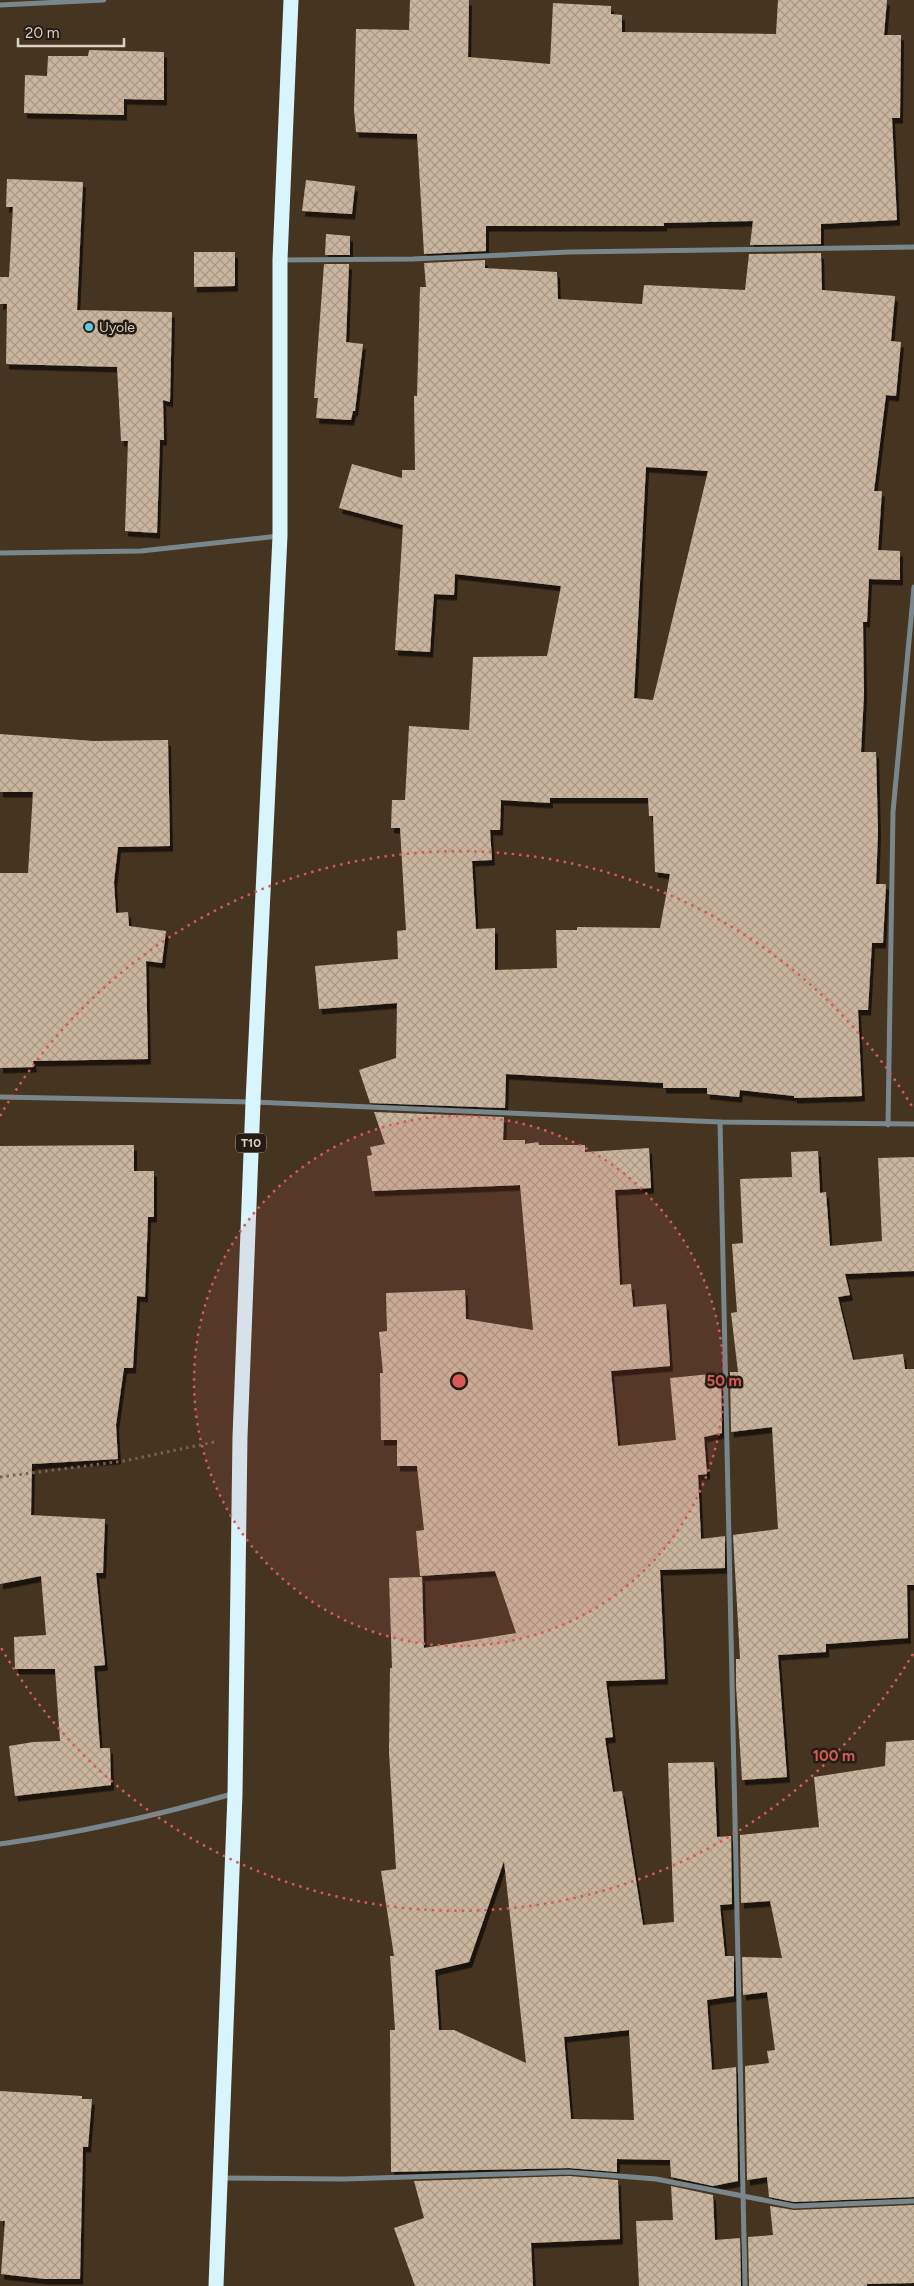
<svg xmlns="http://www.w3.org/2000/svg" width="914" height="2286" viewBox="0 0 914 2286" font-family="Figtree,sans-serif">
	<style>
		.building { fill: url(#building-cross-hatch); fill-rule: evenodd; filter: url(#shadow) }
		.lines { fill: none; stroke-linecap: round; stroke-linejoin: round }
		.path { stroke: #726452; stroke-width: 3; stroke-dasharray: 2.5 4; stroke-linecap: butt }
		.street { stroke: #79878c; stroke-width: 5 }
		.highway { stroke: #d8f4fd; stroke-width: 15 }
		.ring { fill: none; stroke: #d75a57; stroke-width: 2.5; stroke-dasharray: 2.5 5 }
		.poi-dot { fill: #5bc8e7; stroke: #251d14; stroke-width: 2 }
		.labels { text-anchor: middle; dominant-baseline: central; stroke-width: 5; stroke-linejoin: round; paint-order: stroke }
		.shield { fill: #251d14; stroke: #a49a8f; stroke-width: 1 }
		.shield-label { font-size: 12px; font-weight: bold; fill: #dad0c4 }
		.poi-label { font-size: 14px; fill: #dad0c4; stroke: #251d14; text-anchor: start }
		.centre { fill: #d75a57; stroke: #251d14; stroke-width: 2.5 }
		.ring-label { font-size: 15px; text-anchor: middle; font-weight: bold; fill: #d75a57; stroke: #251d14; stroke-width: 5; stroke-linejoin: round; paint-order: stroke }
	</style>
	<defs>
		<pattern id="building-cross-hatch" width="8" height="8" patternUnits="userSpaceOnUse" patternTransform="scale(1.25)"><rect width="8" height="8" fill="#cab69e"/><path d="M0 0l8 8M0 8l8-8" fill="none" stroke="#a89885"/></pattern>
		<filter id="shadow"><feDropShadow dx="3" dy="5.5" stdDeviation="0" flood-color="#0009"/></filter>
	</defs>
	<rect width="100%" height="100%" fill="#443420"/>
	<g class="building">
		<polygon points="410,0 469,0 468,57 550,64 553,3 611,6 611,14 622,15 622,32 776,34 778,0 887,0 884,35 901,35 900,118 892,118 897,220 821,224 821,244 750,245 753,221 664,223 664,226 486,226 486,251 424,254 417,134 356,132 354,110 356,29 409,30"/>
		<polygon points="89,50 164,52 164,100 124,99 124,115 24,113 25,75 47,76 48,56 88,56"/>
		<polygon points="7,179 83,182 77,310 172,312 170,402 163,400 164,440 160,440 157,533 125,531 128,441 121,441 117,367 6,364 7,304 0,304 0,277 9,277 13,207 6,207"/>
		<polygon points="306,180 355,186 352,214 302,211"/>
		<polygon points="326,234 350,236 350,255 325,255"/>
		<polygon points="194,252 235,252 235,286 194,287"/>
		<path d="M 821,253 L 822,290 L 895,296 L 891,341 L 901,342 L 896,396 L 886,395 L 874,491 L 882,491 L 878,550 L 900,551 L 900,580 L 869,579 L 867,622 L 863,622 L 864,694 L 861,752 L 876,752 L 878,832 L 876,884 L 886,884 L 883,943 L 872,943 L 868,1010 L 858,1010 L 862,1096 L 794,1098 L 794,1096 L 740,1090 L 739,1097 L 707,1094 L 707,1088 L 663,1088 L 663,1083 L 506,1074 L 505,1108 L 370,1103 L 359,1070 L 396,1058 L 397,1003 L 319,1009 L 315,966 L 398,959 L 397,931 L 406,930 L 400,828 L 391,828 L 392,800 L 405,800 L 409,726 L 469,730 L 473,657 L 547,656 L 561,586 L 455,574 L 454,595 L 434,594 L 430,652 L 395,650 L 403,525 L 339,508 L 352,464 L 402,478 L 402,470 L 415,470 L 414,396 L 417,396 L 420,287 L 426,287 L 424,263 L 485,260 L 485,268 L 557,272 L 558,299 L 642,304 L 644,285 L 745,290 L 749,254 ZM 646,467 L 708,471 L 653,700 L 634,698 ZM 550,798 L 648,798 L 649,816 L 653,816 L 655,872 L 670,874 L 660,928 L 577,927 L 577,930 L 556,930 L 557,968 L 495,970 L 495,928 L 476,929 L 472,861 L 492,860 L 490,830 L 500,830 L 501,800 L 550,803 Z"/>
		<polygon points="324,264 349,264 346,342 363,344 355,411 353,411 351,420 316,418 318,398 314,398"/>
		<polygon points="0,734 94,741 168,740 170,846 118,847 114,882 116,913 128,912 129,926 166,931 162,963 146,961 148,1059 33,1061 34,1067 0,1068 0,873 28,873 33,792 0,792"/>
		<path d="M 374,1112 L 504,1117 L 503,1140 L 525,1140 L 525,1144 L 538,1142 L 539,1145 L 585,1145 L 585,1152 L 649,1148 L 651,1188 L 615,1190 L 620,1285 L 631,1284 L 633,1307 L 666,1304 L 670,1366 L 611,1371 L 618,1446 L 676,1440 L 670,1378 L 721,1373 L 722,1433 L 704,1437 L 707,1474 L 698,1475 L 701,1539 L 725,1536 L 725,1568 L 660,1570 L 665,1679 L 606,1681 L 613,1737 L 605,1738 L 613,1792 L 622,1791 L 643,1925 L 674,1922 L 668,1763 L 714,1762 L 717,1837 L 731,1836 L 732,1904 L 720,1905 L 725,1956 L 734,1956 L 734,1996 L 707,2000 L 712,2070 L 736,2067 L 738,2181 L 713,2186 L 671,2177 L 670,2160 L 617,2159 L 617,2172 L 569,2168 L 391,2172 L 390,2030 L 395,2030 L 390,1956 L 394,1956 L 381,1871 L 396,1869 L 389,1752 L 390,1668 L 392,1668 L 389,1578 L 422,1577 L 424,1648 L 516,1633 L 495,1571 L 420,1576 L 416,1531 L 424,1530 L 417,1466 L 397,1466 L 397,1440 L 381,1440 L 380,1373 L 383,1373 L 379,1332 L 387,1331 L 386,1293 L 465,1290 L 466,1319 L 533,1330 L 520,1185 L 372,1191 L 367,1156 L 372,1155 L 370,1147 L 385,1144 ZM 504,1861 L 526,2063 L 454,2030 L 439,2030 L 435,1970 L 469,1962 ZM 629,2030 L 634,2120 L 571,2119 L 564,2037 Z"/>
		<polygon points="134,1145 134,1171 154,1171 154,1217 148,1217 145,1297 137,1296 133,1368 124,1368 116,1425 118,1459 32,1464 31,1515 105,1519 103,1573 96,1573 105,1665 94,1666 100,1748 110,1748 111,1785 15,1796 9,1746 33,1742 60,1741 55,1669 15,1669 14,1637 46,1635 41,1576 0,1584 0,1146"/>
		<polygon points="818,1151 820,1193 826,1192 830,1246 882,1241 878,1158 914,1157 914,1271 845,1274 850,1295 838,1297 853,1360 903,1354 905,1369 914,1369 914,1585 907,1585 908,1638 826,1644 826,1652 778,1655 787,1777 742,1780 736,1686 736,1659 740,1659 733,1535 778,1529 772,1427 731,1432 730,1372 738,1372 731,1313 737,1312 732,1244 743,1243 740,1179 792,1177 791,1152"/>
		<polygon points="914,1740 914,2197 794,2202 769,2197 767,2177 747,2180 745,2066 769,2063 767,2051 775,2050 767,1992 743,1995 742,1957 782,1958 770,1901 741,1903 740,1835 819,1827 814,1777 885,1766 886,1742"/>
		<polygon points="0,2091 82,2096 82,2099 92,2099 88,2147 83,2147 80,2279 45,2279 1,2274 5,2221 0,2221"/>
		<polygon points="569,2176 618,2180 620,2239 531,2243 533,2286 415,2286 394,2228 424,2218 414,2181"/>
		<polygon points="671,2186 713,2195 715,2240 740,2238 741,2286 639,2286 636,2221 673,2220"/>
		<polygon points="914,2205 914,2283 867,2284 867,2286 749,2286 748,2237 773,2235 770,2206 794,2210"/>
	</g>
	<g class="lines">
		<polyline class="path" points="0,1477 124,1461 214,1442"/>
		<g class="street">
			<polyline points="0,5 104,0"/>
			<polyline points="281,260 413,259 569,252 914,247"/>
			<polyline points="0,553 141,551 279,536"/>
			<polyline points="0,1097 253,1102 720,1122 914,1124"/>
			<polyline points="720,1122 745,2286"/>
			<polyline points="888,1125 893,812 914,587"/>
			<path d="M 0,1844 C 79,1833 155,1816 232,1794"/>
			<polyline points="221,2178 344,2179 569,2172 656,2179 794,2206 914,2201"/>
		</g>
		<polyline class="highway" points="216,2286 235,1794 240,1437 253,1102 280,536 280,260 291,0"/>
	</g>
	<circle cx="459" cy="1381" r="265" fill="#d75a57" fill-opacity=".12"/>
	<g class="ring">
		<circle cx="459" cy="1381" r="265"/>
		<path d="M913 1654A530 530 0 0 1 0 1646M0 1116A530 530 0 0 1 913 1108"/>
	</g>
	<circle class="poi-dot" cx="89" cy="327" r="5"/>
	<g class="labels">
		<rect class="shield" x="236" y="1133.5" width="30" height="19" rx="4"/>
		<g class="shield-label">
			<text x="251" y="1143">T10</text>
		</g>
		<g class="poi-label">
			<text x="99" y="327">Uyole</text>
		</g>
	</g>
	<circle cx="459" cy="1381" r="8" class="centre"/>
	<g class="ring-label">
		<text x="724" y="1386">50 m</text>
		<text x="834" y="1761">100 m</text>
	</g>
	<path d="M18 38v8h106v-8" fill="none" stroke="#dad0c4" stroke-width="2.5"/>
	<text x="25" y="38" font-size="15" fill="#dad0c4" stroke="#251d14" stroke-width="4" paint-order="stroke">20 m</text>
</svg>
